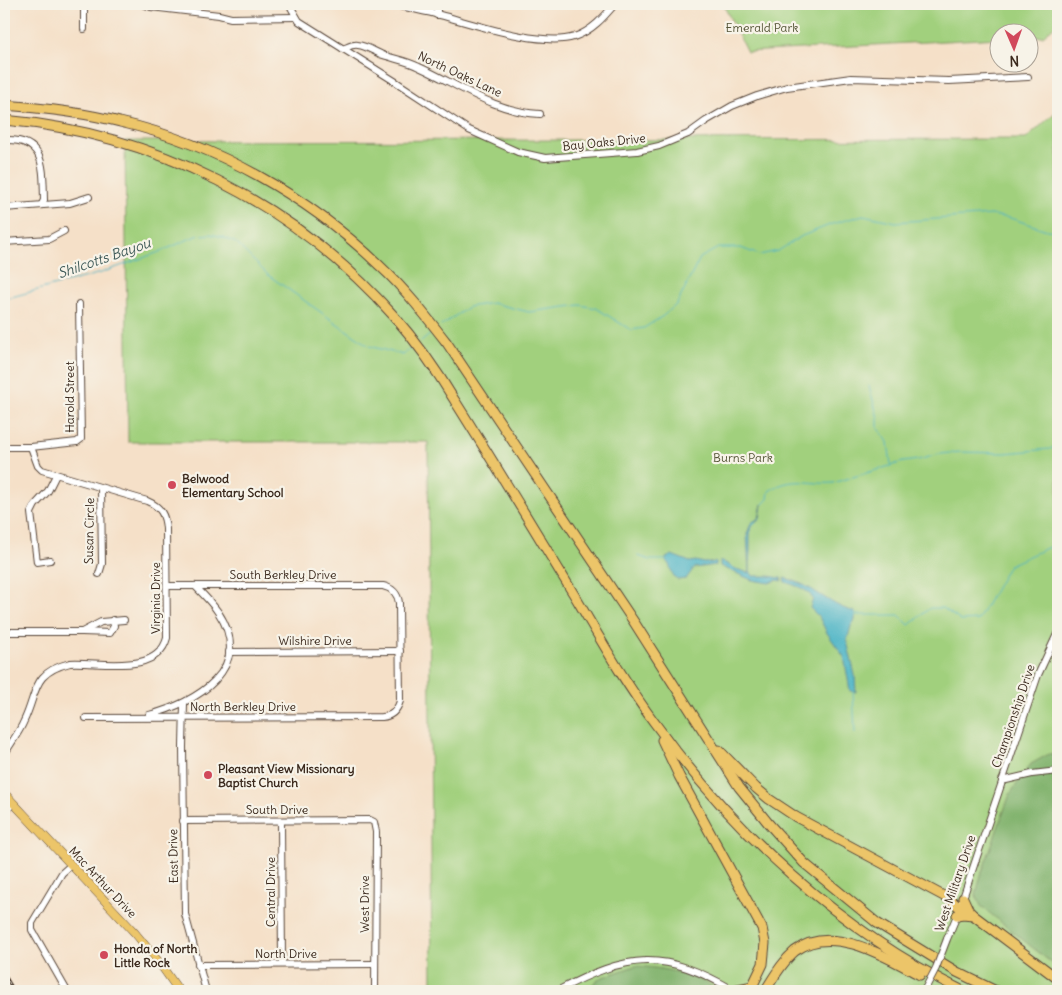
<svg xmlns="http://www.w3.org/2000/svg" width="1062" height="995" viewBox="0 0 1062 995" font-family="Delius,sans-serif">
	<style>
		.green { fill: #a1d07d; stroke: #6e7d4e }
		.forest { fill: #80b26c; stroke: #5e6e45 }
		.water { fill: #47b2c5; stroke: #416e72 }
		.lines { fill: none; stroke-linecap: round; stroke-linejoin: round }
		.stream { stroke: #47b2c5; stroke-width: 1 }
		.minor-casing { stroke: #574538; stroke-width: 8 }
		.major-casing { stroke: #574538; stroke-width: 9 }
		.highway-casing { stroke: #574538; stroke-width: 11 }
		.minor { stroke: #fff; stroke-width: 6 }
		.major { stroke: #ecc569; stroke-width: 8 }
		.highway { stroke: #ecc569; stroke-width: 9 }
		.rail-casing { stroke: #3b2a1e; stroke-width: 3 }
		.rail { stroke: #f7f3e8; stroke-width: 1; stroke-dasharray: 4; stroke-linecap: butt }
		.minor-bridge-casing { stroke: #574538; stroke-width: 8; stroke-linecap: butt }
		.minor-bridge { stroke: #fff; stroke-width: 6 }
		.poi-dot { fill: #d1495b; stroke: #f7f3e8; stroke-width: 2 }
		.labels { text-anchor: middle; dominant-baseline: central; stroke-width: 4.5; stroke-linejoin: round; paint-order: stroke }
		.park-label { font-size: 12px; fill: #545436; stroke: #f7f3e8 }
		.street-label { font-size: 12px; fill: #3b2a1e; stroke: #f7f3e8 }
		.poi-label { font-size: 12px; font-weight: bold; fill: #3b2a1e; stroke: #f7f3e8; text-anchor: start }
		.water-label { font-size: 14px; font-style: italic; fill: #3f5a58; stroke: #f7f3e8 }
	</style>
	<rect width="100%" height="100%" fill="#f7f3e8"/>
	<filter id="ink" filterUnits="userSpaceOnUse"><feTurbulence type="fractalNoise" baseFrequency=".02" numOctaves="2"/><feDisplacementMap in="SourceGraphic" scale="10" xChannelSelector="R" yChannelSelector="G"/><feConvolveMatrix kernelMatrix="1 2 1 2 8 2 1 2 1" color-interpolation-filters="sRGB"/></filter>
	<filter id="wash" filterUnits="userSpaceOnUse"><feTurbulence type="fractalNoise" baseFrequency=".0096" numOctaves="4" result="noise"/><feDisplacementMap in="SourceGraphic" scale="20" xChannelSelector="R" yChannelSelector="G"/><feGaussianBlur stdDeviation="1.12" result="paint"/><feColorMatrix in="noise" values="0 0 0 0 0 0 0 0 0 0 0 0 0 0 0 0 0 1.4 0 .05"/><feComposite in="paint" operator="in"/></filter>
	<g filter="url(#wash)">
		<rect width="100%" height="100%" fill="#f5e0c8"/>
		<g class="green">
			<polygon points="723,4 1058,4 1058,23 1043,36 1030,37 1030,32 1000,32 999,38 747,52"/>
			<polygon points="1058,110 1058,991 432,991 428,442 128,442 125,141 1026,139"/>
		</g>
		<g class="forest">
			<polygon points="1058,753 1058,968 981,906 976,895 981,875 1010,794 1031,764 1049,754"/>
			<path d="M 635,966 C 665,968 694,974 720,991 L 585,991 L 600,978 Z"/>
		</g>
		<g class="water">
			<polygon points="762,504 760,519 753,525 750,531 750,571 753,576 769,576 781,578 782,581 777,580 769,583 752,580 720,566 720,561 722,561 736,569 749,573 747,534 751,523 759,518"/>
			<path d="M 672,555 L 690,562 L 696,561 L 704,563 L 716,562 L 716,565 L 694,568 L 686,579 L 678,580 C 670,575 672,566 666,561 L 666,558 Z"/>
			<path d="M 784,578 C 813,584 827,605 855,612 L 855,620 L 851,626 L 847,641 L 855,675 L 856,692 L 850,691 L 844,657 L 827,633 L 819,617 L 810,608 L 813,599 C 807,588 796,586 785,582 Z"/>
		</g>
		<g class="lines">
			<g class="stream">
				<polyline points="4,299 101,273 162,251 196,236 210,234 223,237 236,243 268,275 369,346 403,355 413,347"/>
				<polyline points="441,326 468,307 492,303 529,312 580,305 596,308 631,330 644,328 663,316 677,304 700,258 718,248 741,248 759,255 778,251 802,236 832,224 863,215 896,222 991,215 1010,218 1047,230 1058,231"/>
				<polyline points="421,342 433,332"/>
				<polyline points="869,386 878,418 878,427 888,442 891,465"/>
				<path d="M 763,504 L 768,499 L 769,491 C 793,475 809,485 833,483 L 903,462 L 918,460 L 940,454 L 960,452 L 1005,453 L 1050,449 L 1058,445"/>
				<polyline points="638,556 650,560 667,560"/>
				<polyline points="855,615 899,615 909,625 930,608 943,608 961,621 978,620 1009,565 1058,543"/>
				<polyline points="853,690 855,733"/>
			</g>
		</g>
	</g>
	<g filter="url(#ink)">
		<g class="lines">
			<defs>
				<g id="minor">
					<polyline points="84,4 84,29"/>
					<polyline points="143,4 151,7 219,15 231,18 296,17"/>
					<polyline points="289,4 299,21 396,82 469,130 518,152 545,158 637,151 659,146 688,134 706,121 732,106 757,96 787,87 851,78 949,81 1028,77"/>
					<path d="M 392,4 C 408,8 424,11 440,15 C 474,24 541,47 574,37 C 592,31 604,17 615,4"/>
					<polyline points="437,15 437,4"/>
					<path d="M 343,49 C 348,47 352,44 358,45 C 367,46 375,52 383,55 C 395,59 408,61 419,67 C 459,85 495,112 540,114"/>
					<path d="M 4,140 C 46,138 43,168 44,200 L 42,204"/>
					<polyline points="4,208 70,203 89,197"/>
					<polyline points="4,242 49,239 64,231"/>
					<polyline points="4,447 31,447 77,442 81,439 79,304"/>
					<polyline points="50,560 37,562 31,513 35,505 48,491 56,475"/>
					<polyline points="99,574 102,564 101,488"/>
					<polyline points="4,632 82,632 101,622 124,620"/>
					<polyline points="82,632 110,633 114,626 113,620"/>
					<polyline points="229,652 400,651"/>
					<polyline points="184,704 183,747 185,914 206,991"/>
					<path d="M 149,715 C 195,703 256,669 218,612 C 212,603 203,594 195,586"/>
					<path d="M 86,718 L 382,717 C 392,716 397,711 400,701 L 399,603 C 398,594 392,588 383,586 L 167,586"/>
					<path d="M 4,755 C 10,744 19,733 24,721 C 38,692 31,673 70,663 C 100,661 157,676 167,638 L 166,529 C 165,515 161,507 147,501 L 42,470 L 38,466 L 31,447"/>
					<polyline points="1002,781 1032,774 1058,771"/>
					<polyline points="4,814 13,803"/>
					<polyline points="183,821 370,820 374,822 376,832 375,991"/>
					<polyline points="281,821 282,964"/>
					<polyline points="962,901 1038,675 1058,632"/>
					<polyline points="947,939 958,913"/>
					<polyline points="198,965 375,964"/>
					<polyline points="67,991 32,930 32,923 62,873 71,865"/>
					<path d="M 557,991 C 629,953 663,949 735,991"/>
				</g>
				<polyline id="major" points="4,793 135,933 158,961 179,991"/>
				<g id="highway">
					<path d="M 4,105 C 43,108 82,112 120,122 C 216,144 309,197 380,266 C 405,289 426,316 447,343 L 634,622 L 739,787 L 769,824 L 804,863 L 877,923 L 957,972 L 996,991"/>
					<path d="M 4,120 C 154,133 293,203 393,315 C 417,342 437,371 455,401 C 496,466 536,532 576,598 C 601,640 625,683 654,722 C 734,833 840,930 963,991"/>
					<polyline points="662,740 679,776 762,928 765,943 763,964 750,991"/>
					<polyline points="719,750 756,788 769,799 796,817 951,900 960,908"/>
					<polyline points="963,898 969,911 973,915 1058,979"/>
					<polyline points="957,915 963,914 973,915"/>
					<polyline points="733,990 753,986"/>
					<path d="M 765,991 C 774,977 782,962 795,951 C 832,923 886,957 920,975"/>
				</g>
			</defs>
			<use href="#minor" class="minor-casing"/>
			<use href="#major" class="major-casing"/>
			<use href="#highway" class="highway-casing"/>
			<use href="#minor" class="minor"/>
			<use href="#major" class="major"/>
			<use href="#highway" class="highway"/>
			<defs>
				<polyline id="rail" points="4,974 14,991"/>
			</defs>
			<use href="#rail" class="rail-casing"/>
			<use href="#rail" class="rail"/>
			<defs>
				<polyline id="minor-bridge" points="924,991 936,968 947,939"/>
			</defs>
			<use href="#minor-bridge" class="minor-bridge-casing"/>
			<use href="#minor-bridge" class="minor-bridge"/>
		</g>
	</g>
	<g class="poi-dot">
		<circle cx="172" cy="485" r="5"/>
		<circle cx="208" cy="775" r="5"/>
		<circle cx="104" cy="955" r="5"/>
	</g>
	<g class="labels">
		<g class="park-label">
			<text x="762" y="27">Emerald Park</text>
			<text x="743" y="457">Burns Park</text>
		</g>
		<g class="street-label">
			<text transform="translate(460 74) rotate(25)">North Oaks Lane</text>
			<text transform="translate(604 142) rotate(-6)">Bay Oaks Drive</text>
			<text transform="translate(69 397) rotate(-90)">Harold Street</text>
			<text transform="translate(89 531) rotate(-89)">Susan Circle</text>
			<text x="283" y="574">South Berkley Drive</text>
			<text transform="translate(155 598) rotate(-90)">Virginia Drive</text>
			<text x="315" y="640">Wilshire Drive</text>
			<text x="243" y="706">North Berkley Drive</text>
			<text transform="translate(1013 716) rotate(-71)">Championship Drive</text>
			<text x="277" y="809">South Drive</text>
			<text transform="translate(173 856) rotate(-91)">East Drive</text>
			<text transform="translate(103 882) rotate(47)">Mac Arthur Drive</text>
			<text transform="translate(955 883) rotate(-71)">West Military Drive</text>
			<text transform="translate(270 892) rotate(-90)">Central Drive</text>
			<text transform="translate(364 904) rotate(-90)">West Drive</text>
			<text x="286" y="953">North Drive</text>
		</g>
		<g class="poi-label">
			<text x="182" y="478">Belwood<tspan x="182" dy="14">Elementary School</tspan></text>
			<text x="218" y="768">Pleasant View Missionary<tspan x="218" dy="14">Baptist Church</tspan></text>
			<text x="114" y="948">Honda of North<tspan x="114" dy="14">Little Rock</tspan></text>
		</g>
		<g class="water-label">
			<text transform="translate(104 258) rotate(-19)">Shilcotts Bayou</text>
		</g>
	</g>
	<rect width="1062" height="995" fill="none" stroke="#f7f3e8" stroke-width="20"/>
	<g transform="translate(1014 48) rotate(178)"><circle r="24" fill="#f7f3e8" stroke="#aca397"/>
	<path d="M0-4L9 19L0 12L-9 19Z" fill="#d1495b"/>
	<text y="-8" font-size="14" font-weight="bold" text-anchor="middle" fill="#3b2a1e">N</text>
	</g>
</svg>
